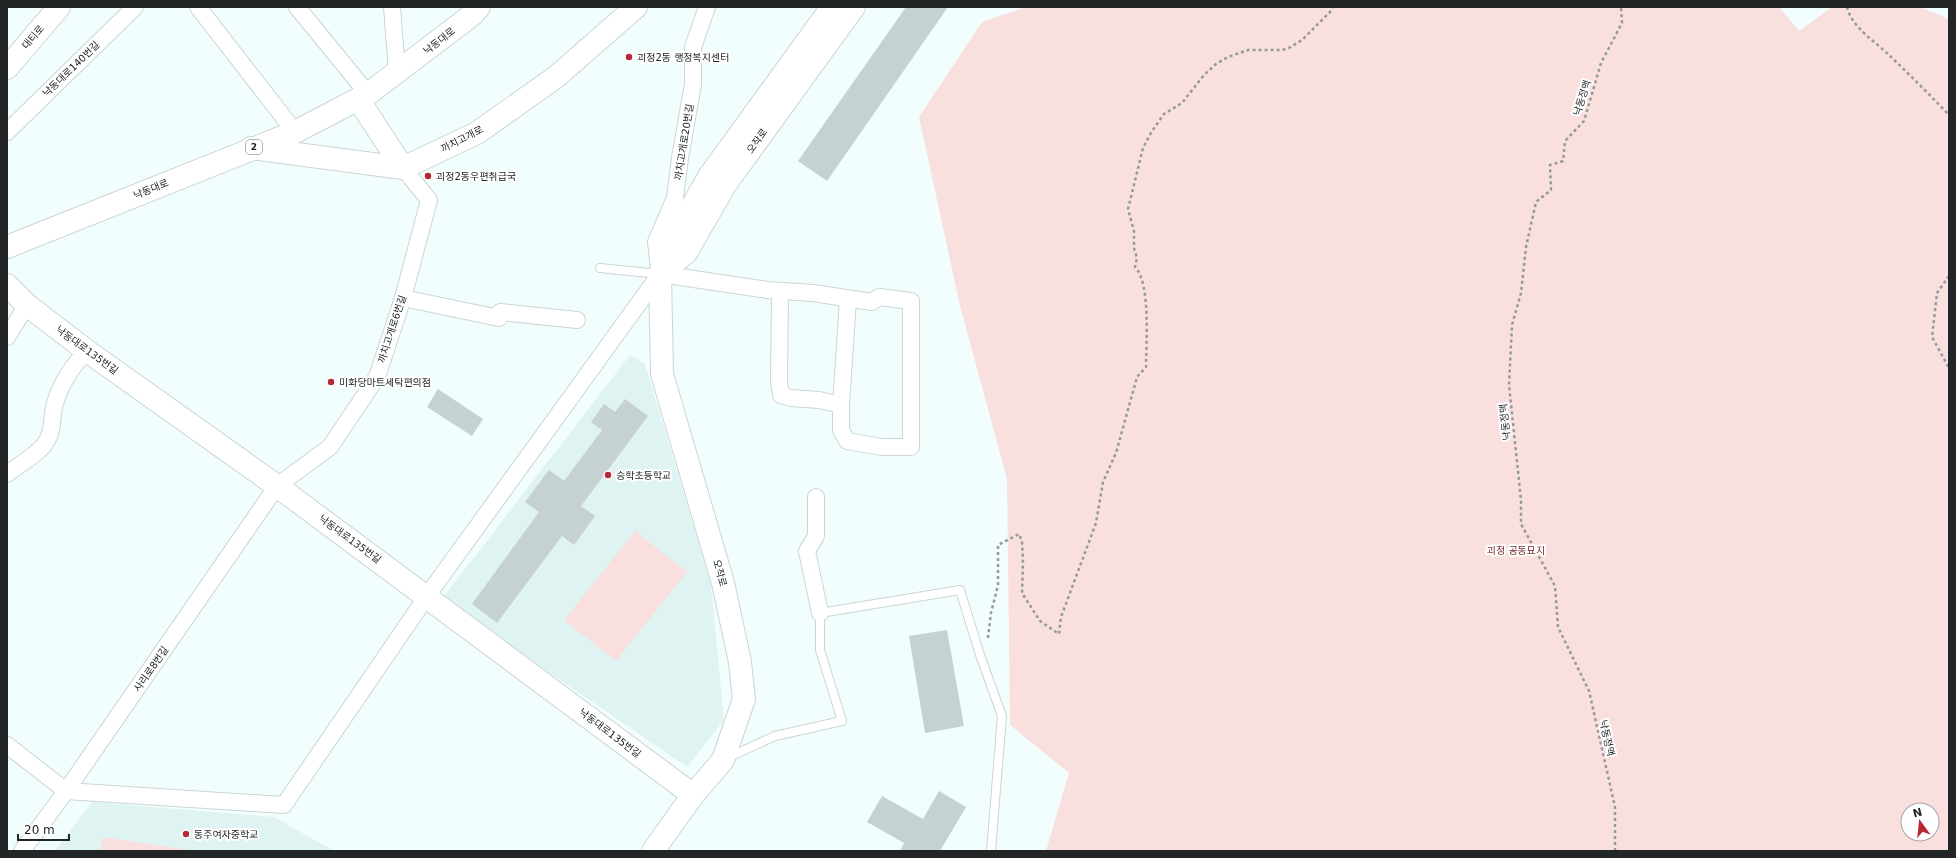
<svg xmlns="http://www.w3.org/2000/svg" width="1956" height="858" viewBox="0 0 1956 858" font-family="'DejaVu Sans','Noto Sans KR',sans-serif">
	<style>
		.built { fill: #def3f2 }
		.green { fill: #f9e0de; fill-rule: evenodd }
		.building { fill: #c6d1d1 }
		.lines { fill: none; stroke-linecap: round; stroke-linejoin: round }
		.lane-casing { stroke: #cad5d5; stroke-width: 10 }
		.street-casing { stroke: #cad5d5; stroke-width: 18 }
		.secondary-casing { stroke: #cad5d5; stroke-width: 24 }
		.primary-casing { stroke: #cad5d5; stroke-width: 24 }
		.path { stroke: #929b9a; stroke-width: 2.5; stroke-dasharray: 3 3; stroke-linecap: butt }
		.lane { stroke: #fff; stroke-width: 8 }
		.street { stroke: #fff; stroke-width: 16 }
		.secondary { stroke: #fff; stroke-width: 22 }
		.primary { stroke: #fff; stroke-width: 22 }
		.poi-dot { fill: #b82735; stroke: #fff; stroke-width: 1.5 }
		.labels { text-anchor: middle; dominant-baseline: central; stroke-width: 4; stroke-linejoin: round; paint-order: stroke }
		.shield { fill: #fff; stroke: #646767; stroke-width: 1 }
		.shield-label { font-size: 9px; font-weight: bold; fill: #222626 }
		.street-label { font-size: 10px; fill: #222626; stroke: #fff }
		.poi-label { font-size: 10px; fill: #222626; stroke: #fff; text-anchor: start }
		.park-label { font-size: 10px; fill: #772d2e; stroke: #fff }
	</style>
	<rect width="100%" height="100%" fill="#f2fefd"/>
	<g class="built">
		<polygon points="630,355 645,364 711,585 724,720 687,767 442,599"/>
		<polygon points="92,802 274,817 334,851 55,851"/>
	</g>
	<g class="green">
		<path d="M 1026,7 L 1779,7 L 1799,31 L 1832,7 L 1920,7 L 1949,19 L 1949,851 L 1046,851 L 1069,773 L 1010,725 L 1007,479 L 960,306 L 919,117 L 982,22 ZM 1908,810 L 1932,810 L 1932,834 L 1908,834 Z"/>
		<polygon points="635,531 687,572 616,661 564,620"/>
		<polygon points="103,837 190,850 190,851 99,851"/>
	</g>
	<g class="building">
		<polygon points="906,7 948,7 827,181 798,161"/>
		<polygon points="438,389 483,419 472,436 427,407"/>
		<polygon points="625,399 648,416 581,506 595,516 574,545 562,536 497,623 472,604 539,512 525,502 549,470 564,481 602,430 591,422 604,404 615,412"/>
		<polygon points="947,630 964,726 925,733 909,636"/>
		<polygon points="939,791 966,807 940,851 900,851 904,843 867,822 882,796 923,819"/>
	</g>
	<g class="lines">
		<defs>
			<g id="lane">
				<polyline points="600,268 659,274"/>
				<polyline points="727,758 775,736 842,721 820,650 820,613 960,590 980,655 1002,716 991,851"/>
			</g>
			<g id="street">
				<polyline points="198,7 295,132"/>
				<polyline points="297,7 368,94"/>
				<polyline points="392,7 397,73"/>
				<polyline points="7,132 135,7"/>
				<polyline points="659,268 656,242 675,198 680,158 693,84 693,47 707,7"/>
				<polyline points="660,274 768,290 813,293 872,302 879,297 911,301 911,447 882,447 847,441 841,430 841,405 848,299"/>
				<polyline points="780,291 779,381 781,395 791,398 819,400 841,405"/>
				<polyline points="403,298 499,318 500,312 577,320"/>
				<polyline points="7,337 27,305"/>
				<path d="M 7,474 C 17,466 35,456 43,446 C 52,436 52,424 53,412 C 57,389 71,367 87,351"/>
				<polyline points="816,497 816,536 807,551 820,613"/>
				<polyline points="7,745 66,791 284,805 427,596 660,274"/>
				<polyline points="22,851 66,791 277,486 330,447 377,377 403,298 429,200 403,168"/>
			</g>
			<g id="secondary">
				<polyline points="7,68 59,7"/>
				<polyline points="358,99 403,168"/>
				<polyline points="251,148 403,168 477,133 556,77 636,7"/>
				<polyline points="660,274 686,253 725,185 854,7"/>
				<polyline points="7,285 27,305 87,351 277,486 693,795"/>
				<polyline points="653,851 693,795 723,760 744,699 740,662 723,583 662,374 660,274 667,250 710,175 832,7"/>
			</g>
			<polyline id="primary" points="7,247 295,132 368,94 472,15 479,7"/>
		</defs>
		<use href="#lane" class="lane-casing"/>
		<use href="#street" class="street-casing"/>
		<use href="#secondary" class="secondary-casing"/>
		<use href="#primary" class="primary-casing"/>
		<g class="path">
			<path d="M 1847,7 C 1852,28 1875,41 1890,56 C 1910,75 1930,95 1949,115"/>
			<polyline points="1949,276 1937,293 1932,337 1949,368"/>
			<path d="M 988,638 L 991,613 L 998,585 L 998,545 L 1019,534 L 1022,541 L 1023,560 L 1022,593 L 1040,621 L 1059,634 L 1061,617 L 1096,523 L 1103,482 L 1116,453 L 1137,377 L 1146,367 C 1146,343 1151,283 1135,267 L 1137,258 L 1134,248 L 1134,231 L 1128,209 L 1143,148 L 1152,131 L 1164,114 L 1182,103 L 1204,75 L 1216,64 L 1228,57 L 1248,50 L 1282,50 L 1289,48 L 1302,40 L 1330,12 L 1333,7"/>
			<polyline points="1615,851 1615,807 1589,691 1558,627 1555,586 1521,524 1521,500 1509,385 1512,325 1521,293 1526,247 1536,202 1551,190 1550,165 1563,161 1565,141 1584,121 1601,63 1622,23 1621,7"/>
		</g>
		<use href="#lane" class="lane"/>
		<use href="#street" class="street"/>
		<use href="#secondary" class="secondary"/>
		<use href="#primary" class="primary"/>
	</g>
	<g class="poi-dot">
		<circle cx="629" cy="57" r="4"/>
		<circle cx="428" cy="176" r="4"/>
		<circle cx="331" cy="382" r="4"/>
		<circle cx="608" cy="475" r="4"/>
		<circle cx="186" cy="834" r="4"/>
	</g>
	<g class="labels">
		<rect class="shield" x="246" y="140" width="16" height="14" rx="3"/>
		<g class="shield-label">
			<text x="254" y="147">2</text>
		</g>
		<g class="street-label">
			<text transform="translate(33 37) rotate(-50)">대티로</text>
			<text transform="translate(439 41) rotate(-38)">낙동대로</text>
			<text transform="translate(71 69) rotate(-44)">낙동대로140번길</text>
			<text transform="translate(1582 98) rotate(-72)">낙동정맥</text>
			<text transform="translate(462 139) rotate(-27)">까치고개로</text>
			<text transform="translate(757 141) rotate(-54)">오작로</text>
			<text transform="translate(684 142) rotate(-81)">까치고개로20번길</text>
			<text transform="translate(151 189) rotate(-22)">낙동대로</text>
			<text transform="translate(392 329) rotate(-72)">까치고개로6번길</text>
			<text transform="translate(87 350) rotate(36)">낙동대로135번길</text>
			<text transform="translate(1505 422) rotate(-96)">낙동정맥</text>
			<text transform="translate(350 539) rotate(36)">낙동대로135번길</text>
			<text transform="translate(720 573) rotate(75)">오작로</text>
			<text transform="translate(151 669) rotate(-55)">사리로8번길</text>
			<text transform="translate(610 733) rotate(37)">낙동대로135번길</text>
			<text transform="translate(1607 738) rotate(77)">낙동정맥</text>
		</g>
		<g class="poi-label">
			<text x="637" y="57">괴정2동 행정복지센터</text>
			<text x="436" y="176">괴정2동우편취급국</text>
			<text x="339" y="382">미화당마트세탁편의점</text>
			<text x="616" y="475">승학초등학교</text>
			<text x="194" y="834">동주여자중학교</text>
		</g>
		<g class="park-label">
			<text x="1516" y="550">괴정 공동묘지</text>
		</g>
	</g>
	<rect width="1956" height="858" fill="none" stroke="#222626" stroke-width="16"/>
	<g transform="translate(1920 822) rotate(345)"><circle r="19" fill="#ffffff" stroke="#a7a8a8"/>
	<path d="M0-3L7 15L0 10L-7 15Z" fill="#b82735"/>
	<text y="-6" font-size="11" font-weight="bold" text-anchor="middle" fill="#222626">N</text>
	</g>
	<path d="M18 834v6h51v-6" fill="none" stroke="#222626" stroke-width="2"/>
	<text x="24" y="834" font-size="12" fill="#222626" stroke="#ffffff" stroke-width="3" paint-order="stroke">20 m</text>
</svg>
